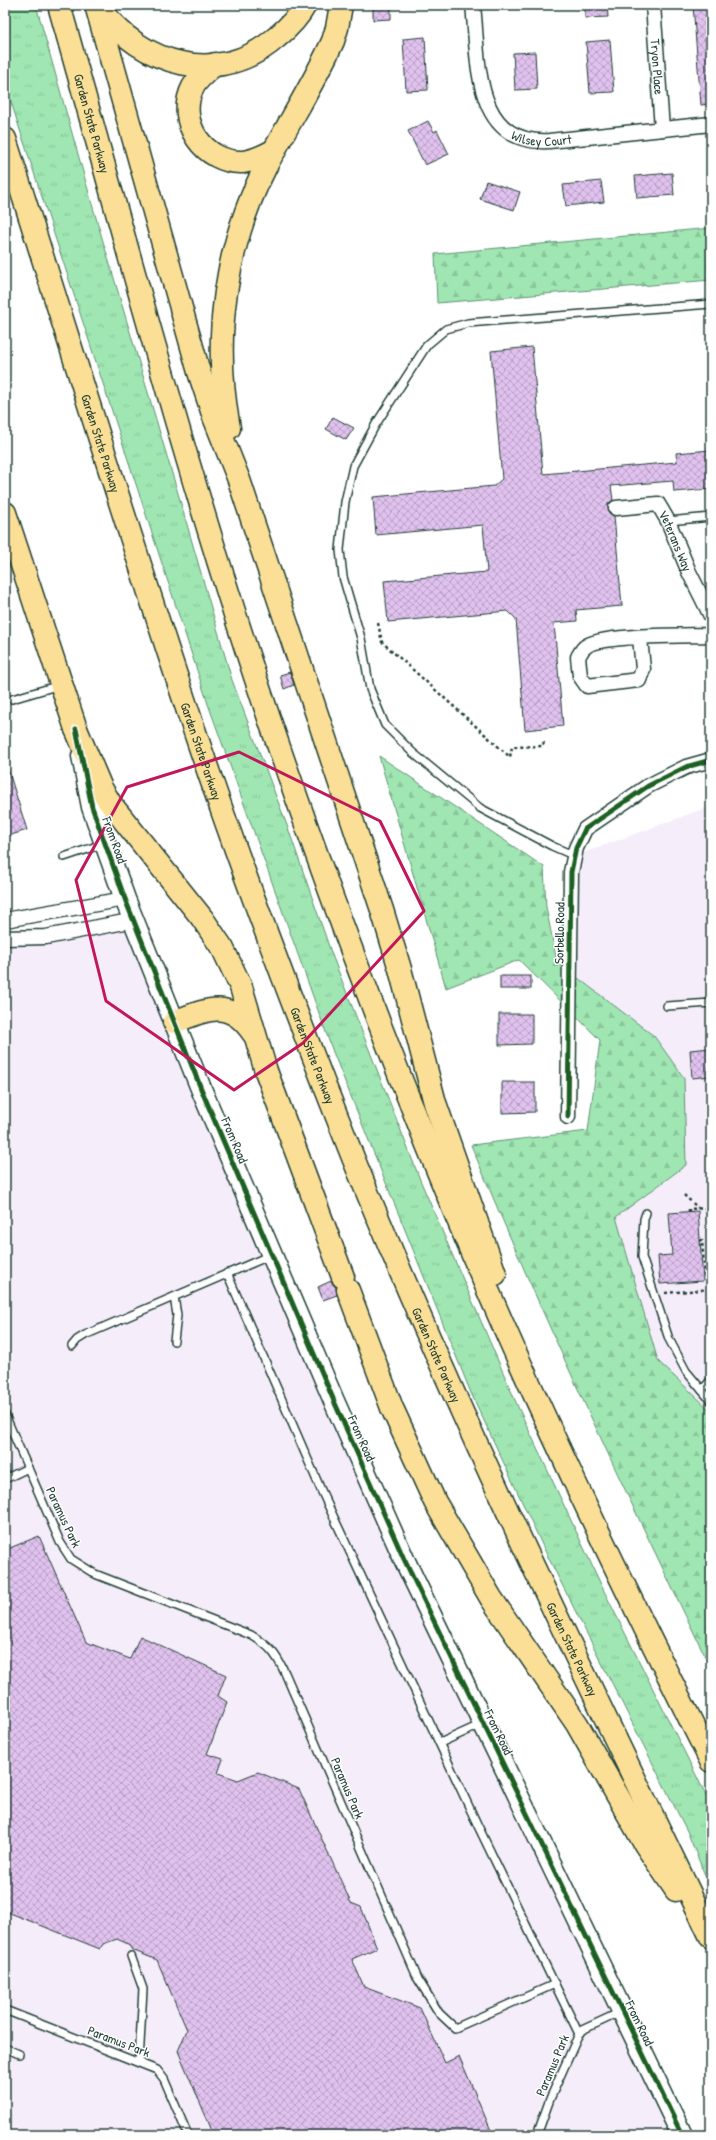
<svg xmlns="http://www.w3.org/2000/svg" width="716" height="2140" viewBox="0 0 716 2140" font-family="'Patrick Hand',sans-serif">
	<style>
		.built { fill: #f6edfa }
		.grass { fill: url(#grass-tufts); stroke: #609274 }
		.forest { fill: url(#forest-firs); stroke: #609274 }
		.building { fill: url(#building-cross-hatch); stroke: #1f3d34 }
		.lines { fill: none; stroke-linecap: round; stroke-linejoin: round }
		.lane-casing { stroke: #1f3d34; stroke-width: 10 }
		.street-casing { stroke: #1f3d34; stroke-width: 17 }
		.secondary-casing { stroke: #1f3d34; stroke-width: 23 }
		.primary-casing { stroke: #1f3d34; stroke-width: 25 }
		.highway-casing { stroke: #1f3d34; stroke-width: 25 }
		.path { stroke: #1f3d34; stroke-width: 2.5; stroke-dasharray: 3 3; stroke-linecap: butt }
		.lane { stroke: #fff; stroke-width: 7 }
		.street { stroke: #fff; stroke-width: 14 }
		.secondary { stroke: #fff; stroke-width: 20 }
		.primary { stroke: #fbdf96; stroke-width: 22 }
		.highway { stroke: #fbdf96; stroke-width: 22 }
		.cycleway-casing { stroke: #fff; stroke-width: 8 }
		.cycleway { stroke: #1b5e20; stroke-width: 5 }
		.marked { fill: none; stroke: #c2185b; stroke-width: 3; stroke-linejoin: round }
		.labels { text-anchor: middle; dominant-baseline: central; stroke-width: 3; stroke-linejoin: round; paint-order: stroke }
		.street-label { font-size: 13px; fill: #1f3d34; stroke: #fff }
	</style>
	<defs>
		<pattern id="grass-tufts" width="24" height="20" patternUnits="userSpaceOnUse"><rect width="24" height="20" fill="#a0e6b3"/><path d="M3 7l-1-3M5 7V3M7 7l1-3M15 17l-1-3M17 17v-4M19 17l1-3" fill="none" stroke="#89c69b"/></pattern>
		<pattern id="forest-firs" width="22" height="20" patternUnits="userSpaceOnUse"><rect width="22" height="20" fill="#a0e6b3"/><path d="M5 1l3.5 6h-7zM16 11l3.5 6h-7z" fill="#89c69b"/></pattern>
		<pattern id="building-cross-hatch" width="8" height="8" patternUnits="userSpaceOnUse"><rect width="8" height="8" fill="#e1c2ef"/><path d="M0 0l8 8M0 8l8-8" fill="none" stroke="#b69fc2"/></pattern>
	</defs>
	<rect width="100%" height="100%" fill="#fff"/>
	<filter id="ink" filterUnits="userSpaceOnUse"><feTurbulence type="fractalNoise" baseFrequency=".025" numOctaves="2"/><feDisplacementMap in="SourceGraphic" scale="8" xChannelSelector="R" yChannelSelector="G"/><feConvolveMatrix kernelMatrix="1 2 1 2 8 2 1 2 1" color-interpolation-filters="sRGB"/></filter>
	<g filter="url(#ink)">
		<g class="built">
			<polygon points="711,806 711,1411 658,1361 616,1217 686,1165 569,973 575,856"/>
			<polygon points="135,920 272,1255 682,2135 5,2135 5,938"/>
		</g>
		<polygon class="grass" points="5,5 36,5 94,211 177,490 232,680 288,828 332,955 421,1182 518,1407 604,1591 711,1805 711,1890 687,1831 545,1551 471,1393 333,1052 208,704 19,127 5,83"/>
		<g class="forest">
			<polygon points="711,228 711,280 437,303 435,254"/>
			<path d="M 379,756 L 544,867 L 546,907 L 557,962 L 654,1036 L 684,1078 L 686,1165 L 616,1217 L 658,1361 L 711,1411 L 711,1668 C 627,1496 544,1322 471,1145 L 588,1131 L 600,1040 L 519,960 L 446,988 Z"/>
		</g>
		<g class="building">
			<polygon points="373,5 391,5 391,19 373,20"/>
			<polygon points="585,5 607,5 608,17 585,18"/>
			<polygon points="693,5 711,5 711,104 701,105"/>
			<polygon points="425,37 428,90 406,91 403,39"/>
			<polygon points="610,40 614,92 590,93 586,42"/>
			<polygon points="535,52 537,89 515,90 513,53"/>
			<polygon points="428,121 434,132 437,130 449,154 425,165 408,131"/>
			<polygon points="672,173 674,195 637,198 635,176"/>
			<polygon points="486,181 520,192 514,210 480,199"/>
			<polygon points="601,181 604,202 566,206 563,185"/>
			<polygon points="532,347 543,474 677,462 676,453 711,450 711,489 674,492 673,481 611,486 613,500 608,504 608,508 609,513 614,516 622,606 576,610 577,621 554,623 563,726 525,730 516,619 508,611 388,622 384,581 487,572 483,525 376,535 373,497 494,486 502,479 491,351"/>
			<polygon points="333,417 354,428 346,440 326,429"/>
			<polygon points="290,672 294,685 284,689 280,675"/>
			<polygon points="5,769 8,769 27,830 5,837"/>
			<rect x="500" y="976" width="31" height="13"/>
			<polygon points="499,1014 532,1014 532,1044 499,1045"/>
			<polygon points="711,1048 711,1076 692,1078 690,1050"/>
			<polygon points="502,1082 535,1082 535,1112 502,1113"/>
			<polygon points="698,1211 703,1281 660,1284 658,1256 672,1255 669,1213"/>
			<polygon points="331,1281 336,1287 337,1295 323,1300 318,1287"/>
			<polygon points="39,1536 86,1642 130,1659 140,1636 226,1675 218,1696 227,1702 207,1754 223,1759 218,1773 238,1780 258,1772 299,1789 351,1903 361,1907 377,1948 352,1959 364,1987 420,2008 445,2063 459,2056 493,2135 219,2135 213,2133 178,2051 187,2030 157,1960 132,1950 128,1944 117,1939 103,1944 100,1949 5,1911 5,1550"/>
		</g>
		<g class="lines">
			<defs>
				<g id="lane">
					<polyline points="668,521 711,517"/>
					<polyline points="12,699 60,685"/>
					<polyline points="575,856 552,846 480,808 412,752 385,725 370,689 361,638 343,577 340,550 345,502 353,466 376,424 427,345 446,329 468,323 711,304"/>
					<polyline points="64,857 103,844"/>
					<polyline points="667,1006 711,1003"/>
					<polyline points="646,1213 644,1219 642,1257 669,1339 686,1371 711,1401"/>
					<polyline points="227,1273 321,1490 478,1826 579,2034"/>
					<polyline points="174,1297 177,1315 174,1341"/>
					<polyline points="72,1346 77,1340 85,1335 271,1255"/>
					<polyline points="702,1390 711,1380"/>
					<path d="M 5,1415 L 60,1542 L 71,1559 L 95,1574 L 251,1635 C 270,1646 276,1654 285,1673 L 418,1979 L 439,2013 L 455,2028 L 555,1984"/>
					<polyline points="5,1479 28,1468"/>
					<polyline points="440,1743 482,1724"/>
					<polyline points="131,1956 143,1989 139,2062"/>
					<polyline points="5,2010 157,2070 164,2079 188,2135"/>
					<polyline points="5,2048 19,2054"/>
					<polyline points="537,2135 550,2099 579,2034 582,2030 621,2012"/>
				</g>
				<g id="street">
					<path id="s1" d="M 473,5 C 479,59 472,145 549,141 L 711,124"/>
					<path id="s2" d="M 653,5 L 662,129"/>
					<path id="s3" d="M 616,508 L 658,504 L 668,521 L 689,572 L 711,616"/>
					<path d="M 640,638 L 643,669 L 639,680 L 587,686 L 580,676 L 578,657 C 580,654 582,649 585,647 C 599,634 688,636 711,635"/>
					<polyline points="5,920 125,899"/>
					<polyline points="5,938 46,937 135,920"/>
					<polyline points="568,1117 571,872 576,848 585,829 648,786 686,767 711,760"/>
				</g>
				<polyline id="secondary" points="82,756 92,807 125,899 202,1091 334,1401 404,1559 682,2135"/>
				<polyline id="primary" points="5,513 76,729"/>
				<g id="highway">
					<path id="s4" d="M 59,5 C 130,256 196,509 282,756 C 348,947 422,1141 504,1327 C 569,1474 639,1618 711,1761"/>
					<polyline points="96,5 199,372 214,417 239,480 382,910 400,969 435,1103 495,1274"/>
					<path d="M 100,8 C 141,66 220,88 277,37 C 288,28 298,18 305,5"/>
					<path d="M 215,64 C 207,71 198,78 193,87 C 175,122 205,164 243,162 C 255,161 265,155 275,150"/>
					<path id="s5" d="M 5,139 C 70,342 132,547 201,750 C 248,888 300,1024 354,1160 C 461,1424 587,1680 711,1937"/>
					<path d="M 229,428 C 212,338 225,245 267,164 C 289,122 314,83 333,41 L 337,28 L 341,5"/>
					<polyline points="76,729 101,788 110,803 202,918 223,949 241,987 266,1071 343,1277"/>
					<path d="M 174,1022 C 208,1009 229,998 253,1033"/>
					<polyline points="348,1290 392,1408 435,1502 491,1598 577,1724 645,1844 676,1890"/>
				</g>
			</defs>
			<use href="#lane" class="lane-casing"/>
			<use href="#street" class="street-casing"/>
			<use href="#secondary" class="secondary-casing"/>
			<use href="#primary" class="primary-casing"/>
			<use href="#highway" class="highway-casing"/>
			<g class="path">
				<polyline points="378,623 382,642 510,757 512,747 543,746 544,741"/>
				<polyline points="710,1035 711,1035"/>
				<polyline points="684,1195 698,1208"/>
				<polyline points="689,1212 689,1209 711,1208"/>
				<polyline points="700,1241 702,1240 705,1277 711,1282"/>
				<polyline points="665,1293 711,1289"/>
			</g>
			<use href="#lane" class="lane"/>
			<use href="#street" class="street"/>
			<use href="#secondary" class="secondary"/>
			<use href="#primary" class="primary"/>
			<use href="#highway" class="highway"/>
			<defs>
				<g id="cycleway">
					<polyline points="76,729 92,807 125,899 202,1091 334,1401 404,1559 682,2135"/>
					<polyline points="568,1117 571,872 576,848 585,829 648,786 686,767 711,760"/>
				</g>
			</defs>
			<use href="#cycleway" class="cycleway-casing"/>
			<use href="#cycleway" class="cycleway"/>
		</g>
	</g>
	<path class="marked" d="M 239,752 L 380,821 L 424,911 L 303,1043 L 234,1090 L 106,1001 L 76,880 L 127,787 Z"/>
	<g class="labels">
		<g class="street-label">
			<text stroke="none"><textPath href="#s2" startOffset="62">Tryon Place</textPath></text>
			<text stroke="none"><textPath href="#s4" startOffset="123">Garden State Parkway</textPath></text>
			<text stroke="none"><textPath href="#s1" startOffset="170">Wilsey Court</textPath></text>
			<text stroke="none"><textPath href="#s5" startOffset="319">Garden State Parkway</textPath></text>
			<text stroke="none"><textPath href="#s3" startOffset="83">Veterans Way</textPath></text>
			<text stroke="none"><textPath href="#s5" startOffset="643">Garden State Parkway</textPath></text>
			<text transform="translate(115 840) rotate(70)">From Road</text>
			<text transform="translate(559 933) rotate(-89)">Sorbello Road</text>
			<text stroke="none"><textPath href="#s5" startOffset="967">Garden State Parkway</textPath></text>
			<text transform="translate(235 1140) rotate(67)">From Road</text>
			<text stroke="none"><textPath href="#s5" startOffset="1291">Garden State Parkway</textPath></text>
			<text transform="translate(362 1438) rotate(66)">From Road</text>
			<text transform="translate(64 1517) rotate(65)">Paramus Park</text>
			<text stroke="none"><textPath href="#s5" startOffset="1615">Garden State Parkway</textPath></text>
			<text transform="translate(499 1732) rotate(64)">From Road</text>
			<text transform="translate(348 1788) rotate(67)">Paramus Park</text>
			<text transform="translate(640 2023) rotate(64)">From Road</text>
			<text transform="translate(119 2041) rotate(21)">Paramus Park</text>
			<text transform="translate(552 2065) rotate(-67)">Paramus Park</text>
		</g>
	</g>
	<rect width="716" height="2140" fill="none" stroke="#fff" stroke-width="20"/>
	<rect x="10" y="10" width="696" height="2120" fill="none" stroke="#1f3d34" stroke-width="1.5" filter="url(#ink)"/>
</svg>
